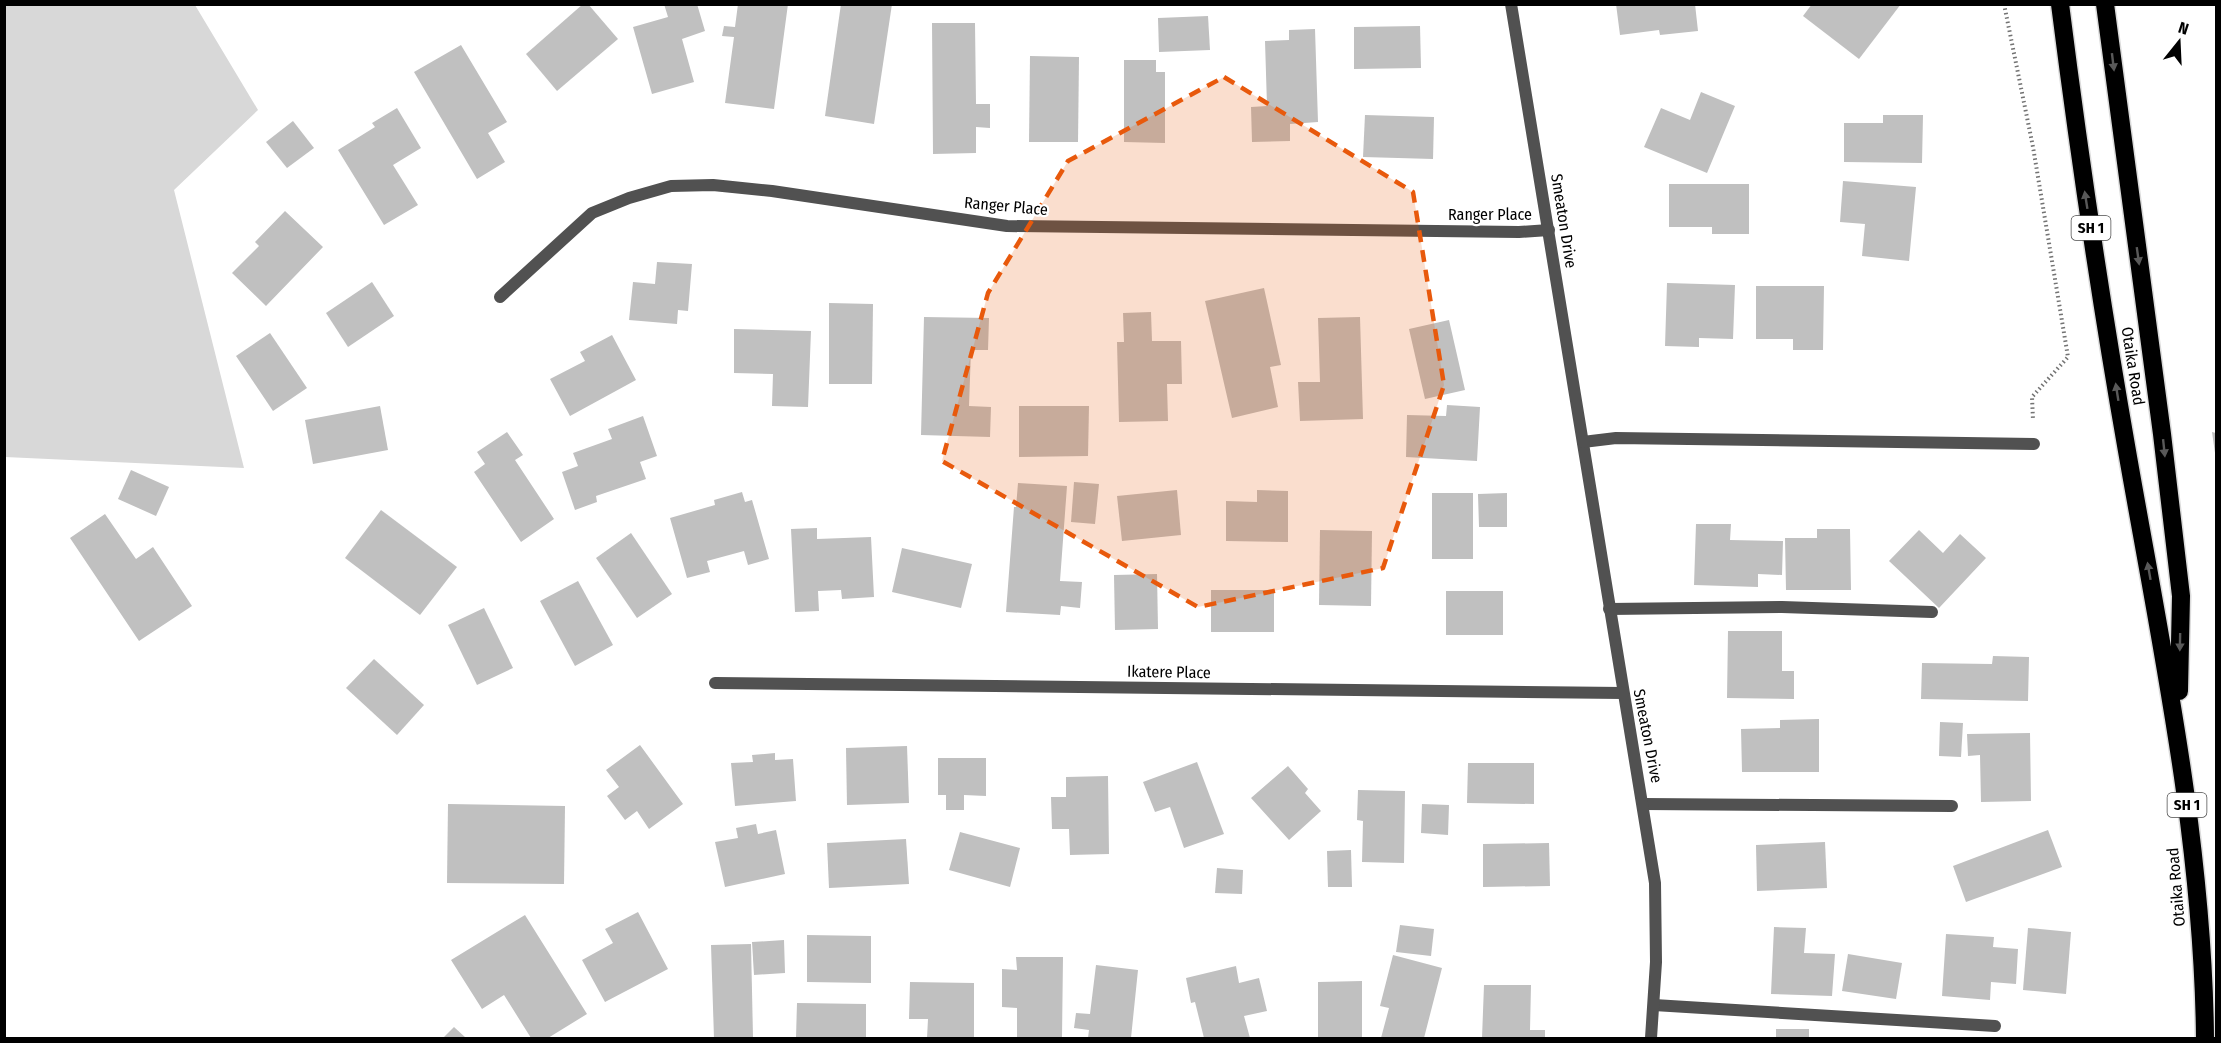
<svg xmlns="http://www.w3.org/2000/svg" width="2221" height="1043" viewBox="0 0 2221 1043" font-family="'Fira Sans Condensed',sans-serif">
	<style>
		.green { fill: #d8d8d8 }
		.building { fill: #c0c0c0 }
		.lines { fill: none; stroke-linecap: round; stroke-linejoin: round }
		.highway-casing { stroke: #dbdbdb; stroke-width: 21 }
		.path { stroke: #737373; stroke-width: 4; stroke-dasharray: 1.5 3; stroke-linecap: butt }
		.lane { stroke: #515151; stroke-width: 12 }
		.street { stroke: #515151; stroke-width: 12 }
		.highway { stroke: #000; stroke-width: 18 }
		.oneway { fill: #595959 }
		.marked { fill: #e8590c; fill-opacity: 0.2; stroke: #e8590c; stroke-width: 4.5; stroke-dasharray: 12 8; stroke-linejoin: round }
		.labels { text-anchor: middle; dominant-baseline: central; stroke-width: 4.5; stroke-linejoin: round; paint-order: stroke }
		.shield { fill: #fff; stroke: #4c4c4c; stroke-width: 1.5 }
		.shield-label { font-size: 15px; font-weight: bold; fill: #000 }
		.street-label { font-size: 16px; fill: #000; stroke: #fff }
	</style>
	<rect width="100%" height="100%" fill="#fff"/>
	<polygon class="green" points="5,4 195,5 258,110 174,190 244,468 5,457"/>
	<g class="building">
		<polygon points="583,4 588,4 618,39 557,91 526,54"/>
		<polygon points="664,4 697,4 705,31 682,39 694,82 652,94 633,27 668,17"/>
		<polygon points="738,4 788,4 774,109 725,103 734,37 722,36 724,26 735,27"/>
		<polygon points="841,4 892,4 874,124 825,116"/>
		<polygon points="1616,4 1695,4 1698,31 1660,35 1659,30 1620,35"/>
		<polygon points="1812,4 1901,4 1859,59 1803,16"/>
		<polygon points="1208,16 1210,50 1159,52 1158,18"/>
		<polygon points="932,23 975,23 976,104 990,104 990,128 976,127 976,153 933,154"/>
		<polygon points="1420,26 1421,68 1354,69 1354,27"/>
		<polygon points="1315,29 1318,122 1290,124 1290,141 1252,142 1251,107 1267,106 1265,41 1289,40 1289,30"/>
		<polygon points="461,45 507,122 488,133 505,162 477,179 414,72"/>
		<polygon points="1030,56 1079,57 1078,142 1029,142"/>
		<polygon points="1124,60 1156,60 1156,72 1165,72 1165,143 1124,142"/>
		<polygon points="1701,92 1735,106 1707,173 1644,147 1661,108 1690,120"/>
		<polygon points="397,108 421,148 393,165 418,205 384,225 338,150 375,127 372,123"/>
		<polygon points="1365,115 1434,117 1433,159 1363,157"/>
		<polygon points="1883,115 1923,115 1922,163 1844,162 1844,123 1883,123"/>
		<polygon points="293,121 314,148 287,168 266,142"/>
		<polygon points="1843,181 1916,187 1909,261 1862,256 1865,224 1840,222"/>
		<polygon points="1669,184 1749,184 1749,234 1712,234 1712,227 1669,227"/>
		<polygon points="285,211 323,247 266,306 232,273 259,246 255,242"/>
		<polygon points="657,262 692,264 688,311 678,310 677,324 629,320 633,282 655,284"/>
		<polygon points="372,282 394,316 348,347 326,313"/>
		<polygon points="1667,283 1735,285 1733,339 1699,338 1699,347 1665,346"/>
		<polygon points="1756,286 1824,286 1823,350 1793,350 1793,339 1756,339"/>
		<polygon points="1264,288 1281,365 1270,367 1278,407 1232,418 1205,301"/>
		<polygon points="829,303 873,304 872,384 829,384"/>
		<polygon points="1151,312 1152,341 1181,341 1182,384 1167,384 1168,421 1119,422 1117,342 1124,342 1123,313"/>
		<polygon points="924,317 989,318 988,350 971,350 969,406 991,407 990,437 921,435"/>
		<polygon points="1360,317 1363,419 1300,421 1298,382 1320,382 1318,318"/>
		<polygon points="1449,320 1465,390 1425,399 1409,329"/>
		<polygon points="734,329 811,331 808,407 772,406 773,374 734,373"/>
		<polygon points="270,333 307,388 273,411 236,356"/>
		<polygon points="612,335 636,380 570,416 550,379 585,361 580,352"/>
		<polygon points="1447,405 1480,407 1477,461 1406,457 1407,415 1446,416"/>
		<polygon points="380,406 388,450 313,464 305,420"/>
		<polygon points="1019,406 1089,406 1088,456 1019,457"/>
		<polygon points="643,416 657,456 640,462 646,479 596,496 597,502 575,510 562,472 578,466 573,453 612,439 608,429"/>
		<polygon points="507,432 523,455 515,460 554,519 521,542 474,472 485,464 477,452"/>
		<polygon points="2212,432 2216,433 2216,453 2215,453"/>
		<polygon points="131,470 169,487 156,516 118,499"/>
		<polygon points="1074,482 1099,484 1095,524 1071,522"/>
		<polygon points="1018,483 1067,486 1060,581 1082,582 1080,608 1061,606 1060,615 1006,612 1014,507 1016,507"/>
		<polygon points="1177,490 1181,535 1122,541 1117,496"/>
		<polygon points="1257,490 1288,491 1288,542 1226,541 1226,501 1257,502"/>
		<polygon points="742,492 745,502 752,500 769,559 748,565 744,551 707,561 710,572 687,578 670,518 715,505 714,500"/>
		<rect x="1432" y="493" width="41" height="66"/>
		<polygon points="1507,493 1507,527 1479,527 1478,494"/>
		<polygon points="381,510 457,567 420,615 345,558"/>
		<polygon points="105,514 136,559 153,547 192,606 139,641 70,538"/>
		<polygon points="1696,524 1731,524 1730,540 1783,541 1782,575 1758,574 1758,587 1694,585"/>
		<polygon points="817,528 817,539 871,537 874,597 842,599 841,590 818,591 819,611 795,612 791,529"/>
		<polygon points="1817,529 1850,529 1851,590 1786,590 1785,538 1817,538"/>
		<polygon points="1320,530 1372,531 1371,606 1319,605"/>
		<polygon points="1919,530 1943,553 1960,534 1986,558 1939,608 1889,561"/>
		<polygon points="631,533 672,594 637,618 596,558"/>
		<polygon points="902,548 972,564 961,608 892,592"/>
		<polygon points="1157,574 1158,629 1115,630 1114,575"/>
		<polygon points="578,581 613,645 575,666 540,601"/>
		<rect x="1211" y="590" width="63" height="42"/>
		<rect x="1446" y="591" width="57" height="44"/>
		<polygon points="484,608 513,668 477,685 448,625"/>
		<polygon points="1728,631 1782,631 1782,671 1794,671 1794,699 1727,698"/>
		<polygon points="1993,656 2029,657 2028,701 1921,699 1922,663 1992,664"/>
		<polygon points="374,659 424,705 397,735 346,688"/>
		<polygon points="1819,719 1819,772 1742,772 1741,729 1780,728 1780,720"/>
		<polygon points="1940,722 1963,723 1961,757 1939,756"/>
		<polygon points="2030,733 2031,801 1981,802 1980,755 1968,756 1967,734"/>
		<polygon points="640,745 683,804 649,829 637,811 625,820 607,796 619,787 606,770"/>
		<polygon points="907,746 909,803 847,805 846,748"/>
		<polygon points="775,753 775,760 793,759 796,801 735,806 731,763 753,762 752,755"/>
		<polygon points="938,758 986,758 986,796 964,795 964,810 946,810 946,795 938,795"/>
		<polygon points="1197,762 1224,834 1184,848 1170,807 1155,812 1143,782"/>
		<polygon points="1468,763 1534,763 1534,804 1467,803"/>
		<polygon points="1288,766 1308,789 1305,793 1321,811 1289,840 1251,798"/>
		<polygon points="1108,776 1109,854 1070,855 1069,829 1052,829 1051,797 1066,797 1066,777"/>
		<polygon points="1358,790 1405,791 1404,863 1362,862 1363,821 1357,820"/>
		<polygon points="448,804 565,806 564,884 447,883"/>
		<polygon points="1422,804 1449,805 1448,835 1421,833"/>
		<polygon points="756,824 758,834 776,830 785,874 725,887 715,842 738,838 736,828"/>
		<polygon points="2048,830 2062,867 1966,902 1953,866"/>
		<polygon points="960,832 1020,848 1010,887 949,870"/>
		<polygon points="906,839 909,884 829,888 827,843"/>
		<polygon points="1825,842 1827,888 1757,891 1756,845"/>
		<polygon points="1549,843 1550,886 1483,887 1483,844"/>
		<polygon points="1351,850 1352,887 1328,887 1327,851"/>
		<polygon points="1217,868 1243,870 1242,894 1215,893"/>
		<polygon points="638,912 668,969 605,1002 582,960 613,943 605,929"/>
		<polygon points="525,915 587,1014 548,1038 531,1038 504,995 482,1009 451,960"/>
		<polygon points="1400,925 1434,929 1431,956 1396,952"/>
		<polygon points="1774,927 1806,928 1804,953 1835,954 1832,996 1771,994"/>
		<polygon points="2028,928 2071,932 2066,994 2023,990"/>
		<polygon points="1946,934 1994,937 1993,947 2018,949 2016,984 1991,982 1990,1000 1942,996"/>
		<polygon points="807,935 871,936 871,983 807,982"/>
		<polygon points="784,940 785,973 754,975 752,942"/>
		<polygon points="751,944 753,1038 714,1038 711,945"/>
		<polygon points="1848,954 1902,963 1896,999 1842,991"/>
		<polygon points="1393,955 1442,968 1424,1038 1381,1038 1389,1008 1380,1006"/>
		<polygon points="1016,957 1063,957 1062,1038 1017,1038 1017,1008 1002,1007 1002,969 1017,970"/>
		<polygon points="1096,965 1138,970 1131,1038 1088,1038 1089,1030 1074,1028 1076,1013 1090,1014"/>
		<polygon points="1236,966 1239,983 1259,978 1267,1011 1244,1016 1250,1038 1204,1038 1195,1002 1191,1003 1186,978"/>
		<polygon points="1362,981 1362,1038 1318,1038 1318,982"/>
		<polygon points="910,982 974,983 974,1038 927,1038 928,1019 909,1019"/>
		<polygon points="1484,985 1531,985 1530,1030 1545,1030 1545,1038 1482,1038"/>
		<polygon points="797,1003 866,1004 866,1038 796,1038"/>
		<polygon points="454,1027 466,1038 443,1038"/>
		<rect x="1776" y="1029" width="33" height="9"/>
	</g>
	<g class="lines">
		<defs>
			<g id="highway">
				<path d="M 2060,4 C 2079,154 2101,303 2127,451 C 2161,646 2203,840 2205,1038"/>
				<polyline points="2105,4 2162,434 2181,596 2179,691"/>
			</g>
		</defs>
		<use href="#highway" class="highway-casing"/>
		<polyline class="path" points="2004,4 2033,147 2068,357 2032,397 2033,420"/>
		<g class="lane">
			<polyline points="1609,609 1782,607 1932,612"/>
			<polyline points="1644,804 1952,806"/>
			<polyline points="1654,1005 1995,1026"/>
		</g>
		<g class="street">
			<polyline points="1511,4 1655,883 1656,962 1651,1038"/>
			<polyline points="500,297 592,213 629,198 671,186 713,185 772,191 1007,226 1519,232 1549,230"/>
			<polyline points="1583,442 1616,438 2034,444"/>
			<polyline points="715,683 1623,693"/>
		</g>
		<use href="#highway" class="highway"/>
	</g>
	<defs><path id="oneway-solid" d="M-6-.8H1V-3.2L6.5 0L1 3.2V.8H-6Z" transform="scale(1.5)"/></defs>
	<g class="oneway">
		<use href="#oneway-solid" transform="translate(2113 62) rotate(83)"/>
		<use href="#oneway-solid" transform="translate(2086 200) rotate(-99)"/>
		<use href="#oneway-solid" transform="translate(2138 256) rotate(82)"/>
		<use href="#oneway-solid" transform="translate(2117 392) rotate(-99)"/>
		<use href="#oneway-solid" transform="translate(2164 448) rotate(84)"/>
		<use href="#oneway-solid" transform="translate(2149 571) rotate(-100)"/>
		<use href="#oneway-solid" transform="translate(2180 642) rotate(91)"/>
	</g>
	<path class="marked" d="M 1224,77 L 1413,192 L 1444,385 L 1383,568 L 1198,607 L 942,461 L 988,293 L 1068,161 Z"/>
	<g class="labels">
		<g class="shield">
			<rect x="2071.5" y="216" width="39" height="24" rx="4.5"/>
			<rect x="2167.5" y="793" width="39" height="24" rx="4.5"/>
		</g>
		<g class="shield-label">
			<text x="2091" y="228">SH 1</text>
			<text x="2187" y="805">SH 1</text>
		</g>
		<g class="street-label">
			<text transform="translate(1006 206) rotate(5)">Ranger Place</text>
			<text x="1490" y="214">Ranger Place</text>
			<text transform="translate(1564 221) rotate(81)">Smeaton Drive</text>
			<text transform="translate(2133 366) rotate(81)">Otaika Road</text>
			<text transform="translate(1169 672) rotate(1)">Ikatere Place</text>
			<text transform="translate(1648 736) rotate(79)">Smeaton Drive</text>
			<text transform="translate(2176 887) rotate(-95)">Otaika Road</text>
		</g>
	</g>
	<rect width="2221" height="1043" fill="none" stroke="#000000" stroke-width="12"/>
	<g transform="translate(2179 42) rotate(18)" stroke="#ffffff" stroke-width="4.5" paint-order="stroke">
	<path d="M0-4.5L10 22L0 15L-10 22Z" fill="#000000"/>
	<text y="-9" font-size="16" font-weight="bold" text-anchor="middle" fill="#000000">N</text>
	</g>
</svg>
